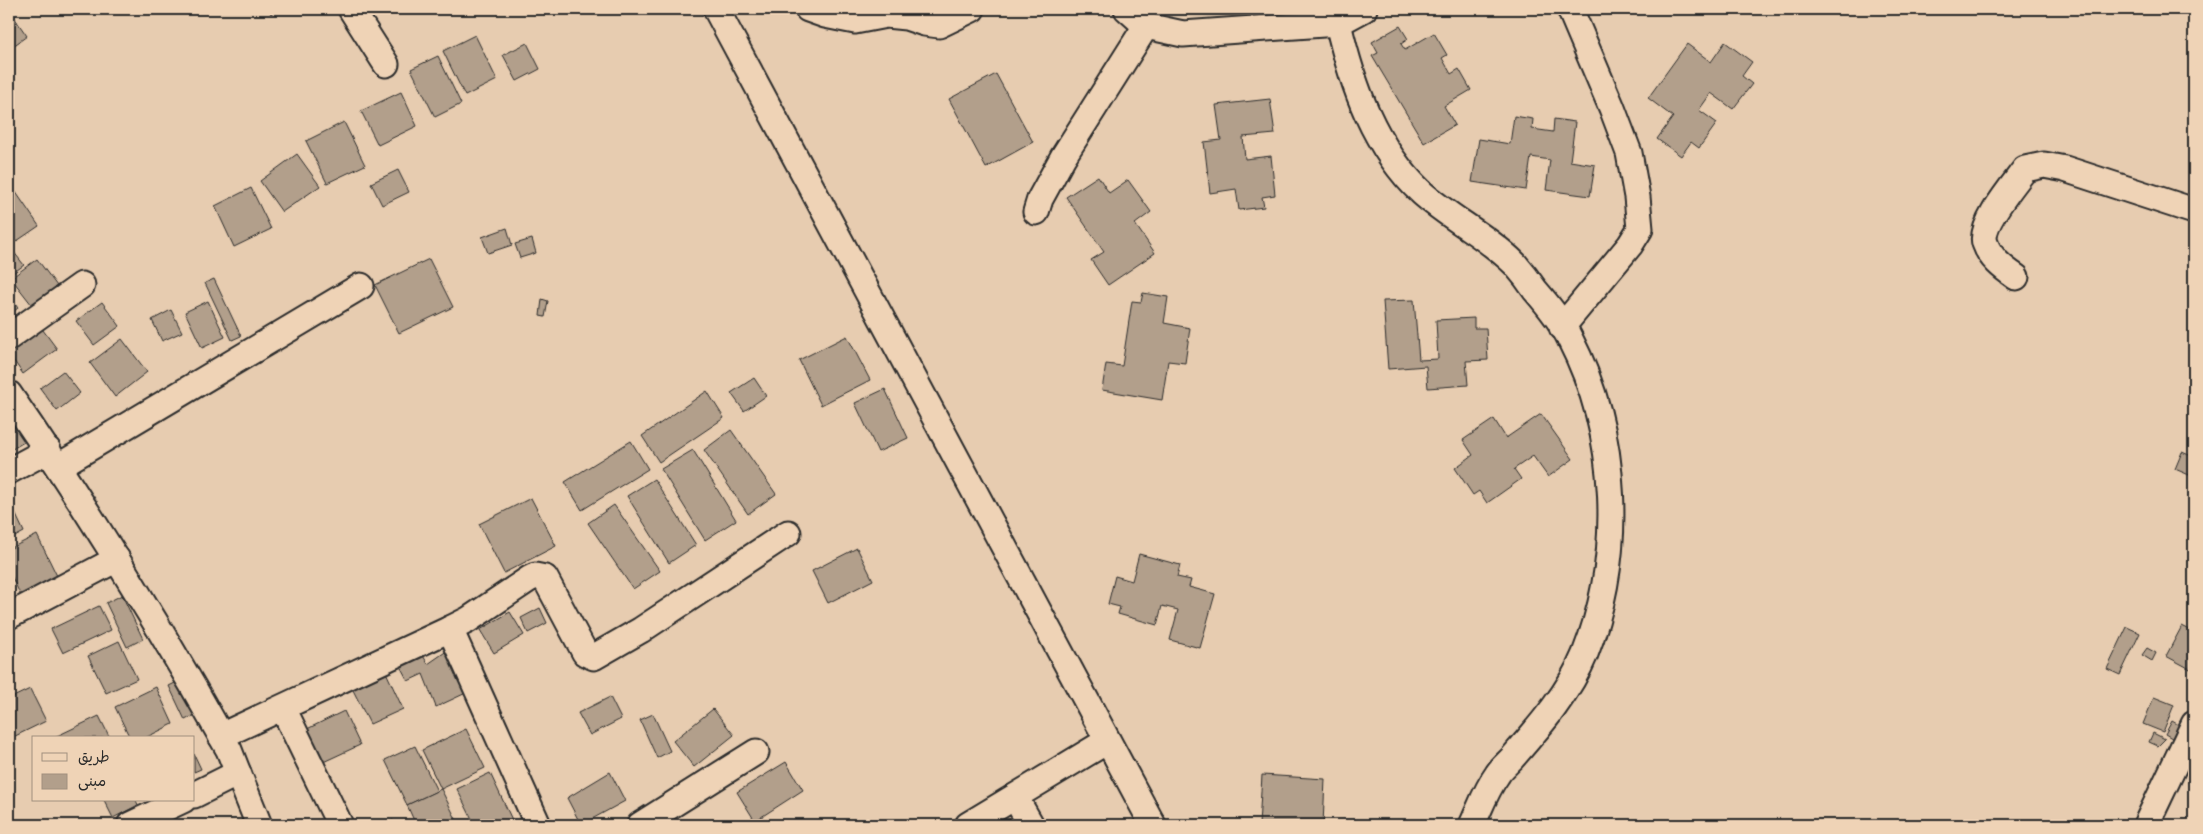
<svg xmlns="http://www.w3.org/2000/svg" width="2203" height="834" viewBox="0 0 2203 834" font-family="'Balsamiq Sans','Playpen Sans Arabic',sans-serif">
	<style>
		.building { fill: #b29f8b; stroke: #2b2b2b }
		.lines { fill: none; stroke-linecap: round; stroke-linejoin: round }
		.minor-casing { stroke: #2b2b2b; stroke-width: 29 }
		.minor { stroke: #efd3b6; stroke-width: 25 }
	</style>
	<rect width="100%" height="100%" fill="#e7ccb0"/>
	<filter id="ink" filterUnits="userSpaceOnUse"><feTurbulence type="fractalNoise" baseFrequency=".02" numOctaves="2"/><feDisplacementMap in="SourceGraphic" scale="10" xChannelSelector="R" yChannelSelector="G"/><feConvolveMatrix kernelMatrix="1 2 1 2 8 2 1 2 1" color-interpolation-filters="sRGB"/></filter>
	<g filter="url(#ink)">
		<g class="building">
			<polygon points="268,9 278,9 271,14"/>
			<polygon points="9,10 27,36 9,49"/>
			<polygon points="1400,26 1408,39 1401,44 1405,50 1434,33 1447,55 1442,58 1451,74 1459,69 1471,90 1444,106 1455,125 1424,143 1372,56 1378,53 1372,42"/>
			<polygon points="475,35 497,80 465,96 443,51"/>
			<polygon points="1725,42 1752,62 1742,76 1752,84 1733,109 1711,93 1699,110 1717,123 1699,148 1691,142 1681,156 1657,139 1673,117 1648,98 1687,44 1711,62"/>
			<polygon points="527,43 540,69 517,81 503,55"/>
			<polygon points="438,56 461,104 435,117 411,69"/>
			<polygon points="996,74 1033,142 986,168 949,99"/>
			<polygon points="401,92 417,126 378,145 361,111"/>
			<polygon points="1270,99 1275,134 1243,137 1245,159 1271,156 1275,195 1262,197 1264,207 1239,210 1236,189 1210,193 1204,142 1221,140 1216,105"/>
			<polygon points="1514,116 1533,119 1532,129 1553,132 1554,119 1575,122 1570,161 1595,165 1590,196 1546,190 1550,160 1531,157 1526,190 1472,182 1479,139 1510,144"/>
			<polygon points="344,122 365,165 327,183 306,141"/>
			<polygon points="297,154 320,186 282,212 260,181"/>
			<polygon points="398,170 409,192 382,205 371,183"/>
			<polygon points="1098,176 1109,193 1128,180 1151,212 1135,224 1155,253 1108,285 1091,260 1104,252 1066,197"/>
			<polygon points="13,188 39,226 14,243 9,235 9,191"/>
			<polygon points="251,188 271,229 234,247 215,206"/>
			<polygon points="507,228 512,245 488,253 482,237"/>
			<polygon points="532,239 536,253 520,258 515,244"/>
			<polygon points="9,246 24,265 9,276"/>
			<polygon points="37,259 57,286 32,305 11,278"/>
			<polygon points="429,259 453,307 399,333 375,285"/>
			<polygon points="214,279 241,336 232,340 205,283"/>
			<polygon points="1143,293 1168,297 1164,323 1190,328 1185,363 1168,361 1162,400 1102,390 1106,364 1122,366 1132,301 1141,302"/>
			<polygon points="9,296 18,308 9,315"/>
			<polygon points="542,299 548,301 545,317 540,316"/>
			<polygon points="1414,300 1419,360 1438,359 1436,320 1474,318 1474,328 1486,328 1488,360 1466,361 1468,385 1428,388 1426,366 1388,369 1383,301"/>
			<polygon points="208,301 225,337 202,348 185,312"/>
			<polygon points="102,302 120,326 94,345 76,321"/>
			<polygon points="171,310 182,332 162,341 152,320"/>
			<polygon points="37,322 57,349 23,374 9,354 9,343"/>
			<polygon points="847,336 870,380 821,405 799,360"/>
			<polygon points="122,339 147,372 115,397 90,363"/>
			<polygon points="63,371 80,393 57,411 40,388"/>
			<polygon points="754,378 766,396 744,411 731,393"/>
			<polygon points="885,389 908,438 878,452 855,403"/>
			<polygon points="707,391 724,418 659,462 642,436"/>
			<polygon points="9,413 29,439 9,451"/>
			<polygon points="1541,414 1573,459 1548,477 1533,456 1514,469 1521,479 1487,503 1479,491 1473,495 1455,468 1473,455 1463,440 1494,419 1506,438"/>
			<polygon points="731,430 776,494 748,514 704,450"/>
			<polygon points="631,441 648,469 582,510 565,482"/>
			<polygon points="693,450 736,520 705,540 661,469"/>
			<polygon points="2182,452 2194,457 2194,477 2175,469"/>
			<polygon points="654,479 696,545 669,563 627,496"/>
			<polygon points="531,498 556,546 504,573 479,524"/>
			<polygon points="9,500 24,532 9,540"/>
			<polygon points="614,505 660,571 633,589 588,523"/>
			<polygon points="37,535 58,578 21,596 9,571 9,549"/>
			<polygon points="857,548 873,580 828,603 812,571"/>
			<polygon points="1139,554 1180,565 1177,577 1191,580 1189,587 1215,594 1200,648 1170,640 1178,610 1162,606 1157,625 1118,614 1120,607 1108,604 1115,576 1132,581"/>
			<polygon points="9,590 17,608 9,611"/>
			<polygon points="122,595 143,639 127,647 106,603"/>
			<polygon points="99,606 111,630 63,653 51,629"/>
			<polygon points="540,608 547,623 528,633 521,618"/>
			<polygon points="510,612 524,635 494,653 480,630"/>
			<polygon points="2182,626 2194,632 2194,671 2166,656"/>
			<polygon points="2127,627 2140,633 2120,675 2107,669"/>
			<polygon points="119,641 137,679 106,693 88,656"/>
			<polygon points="451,648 468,692 436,707 423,674 408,681 399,664 422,654 428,664"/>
			<polygon points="2147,648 2156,653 2152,661 2142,655"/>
			<polygon points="385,670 403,709 370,724 351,686"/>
			<polygon points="181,680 197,714 185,720 169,686"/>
			<polygon points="156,687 173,724 145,738 130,738 115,707"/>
			<polygon points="30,689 46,721 9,739 9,699"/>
			<polygon points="610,697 621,719 590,735 578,713"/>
			<polygon points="2154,697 2174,705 2163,732 2143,724"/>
			<polygon points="713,709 734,735 694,767 673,741"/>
			<polygon points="344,711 360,745 319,764 303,731"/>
			<polygon points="653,714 670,751 657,758 640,720"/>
			<polygon points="99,716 110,738 58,738 57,736"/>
			<polygon points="2172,721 2184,728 2177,741 2165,734"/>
			<polygon points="466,729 485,768 441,789 422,750"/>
			<polygon points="2153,733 2165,739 2158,746 2149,742"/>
			<polygon points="415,746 437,791 407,805 385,760"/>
			<polygon points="194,754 201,769 194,772"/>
			<polygon points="786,762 803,790 755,821 737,792"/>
			<polygon points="610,772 625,801 581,825 567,798"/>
			<polygon points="490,773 513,822 506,825 475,825 457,789"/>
			<polygon points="1262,775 1325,779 1323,825 1259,825"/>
			<polygon points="441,789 459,825 416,825 407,805"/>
			<polygon points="104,800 136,800 138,805 113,818"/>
			<polygon points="393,820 396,825 382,825"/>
		</g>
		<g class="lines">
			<defs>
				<g id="minor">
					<polyline points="351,9 386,64"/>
					<polyline points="716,9 1153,825"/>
					<polyline points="808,9 825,15 855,21 886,15 906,17 924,23 939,25 972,9"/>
					<polyline points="1127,9 1146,26 1183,34 1338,23 1364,9"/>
					<path d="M 1338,23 C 1352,84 1374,148 1422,193 C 1451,219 1487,236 1515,264 C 1522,272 1529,281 1535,290 C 1548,305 1562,322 1570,339 C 1619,434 1624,555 1585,654 C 1569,693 1540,726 1513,757 C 1508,763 1501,768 1497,775 C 1486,790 1480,808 1472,825"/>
					<polyline points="1036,212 1040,199 1063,157 1146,26"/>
					<path d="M 2016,277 C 2003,268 1990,258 1985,243 C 1979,225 2014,184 2025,169 L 2044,165 L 2065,169 L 2194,211"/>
					<polyline points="1562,327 1630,245 1640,229 1637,197 1629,153 1612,108 1570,9"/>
					<polyline points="9,337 82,285"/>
					<path d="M 9,394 C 88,509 161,628 229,750 L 238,773 L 194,795"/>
					<polyline points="59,466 361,286"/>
					<polyline points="9,471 48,450"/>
					<polyline points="9,616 117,559"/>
					<polyline points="450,629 468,620 529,579 535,576 545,578 585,653 594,657 641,630 788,533"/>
					<polyline points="283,708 340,825"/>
					<polyline points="221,736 450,629 538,825"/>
					<polyline points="238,773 259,825"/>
					<polyline points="1015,797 1031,825"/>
					<polyline points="130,825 183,800"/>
					<polyline points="640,825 756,752"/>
					<polyline points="968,825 1107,741"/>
					<polyline points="2146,825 2194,724"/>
				</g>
			</defs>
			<use href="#minor" class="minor-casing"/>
			<use href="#minor" class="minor"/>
		</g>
	</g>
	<rect width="2203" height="834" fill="none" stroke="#efd3b6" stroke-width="30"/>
	<rect x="15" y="15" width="2173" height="804" fill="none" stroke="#2b2b2b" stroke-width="2" filter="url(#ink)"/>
	<rect x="32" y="736" width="162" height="65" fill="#efd3b6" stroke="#a1907e"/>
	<rect x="42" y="753" width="25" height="8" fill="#efd3b6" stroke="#a1907e"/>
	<text x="78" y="762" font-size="15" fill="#2b2b2b">طريق</text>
	<rect x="42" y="774" width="25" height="15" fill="#b29f8b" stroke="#a1907e"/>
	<text x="78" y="786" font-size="15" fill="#2b2b2b">مبنى</text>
</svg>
